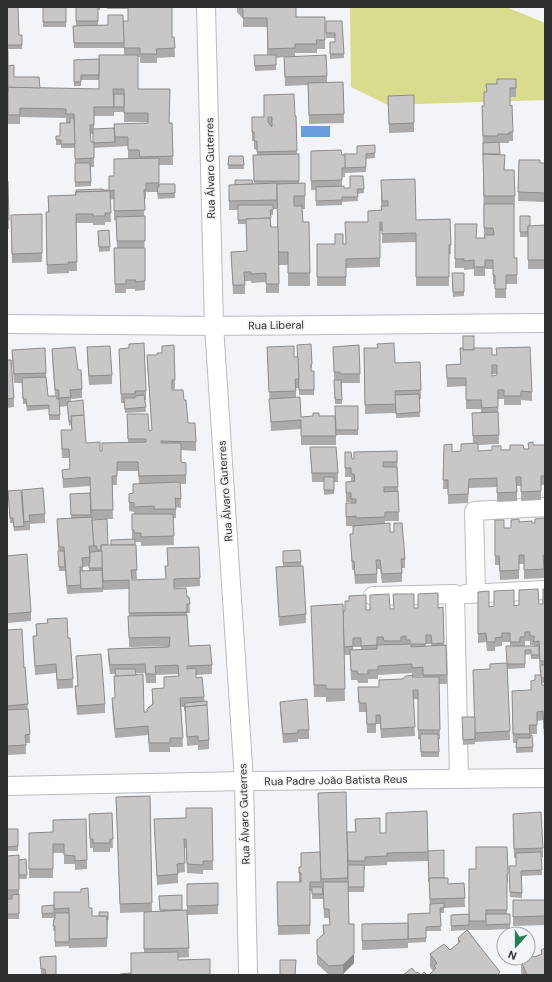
<svg xmlns="http://www.w3.org/2000/svg" width="552" height="982" viewBox="0 0 552 982" font-family="'DM Sans',sans-serif">
	<style>
		.green { fill: #d8dc8c }
		.water { fill: #699ddb }
		.lines { fill: none; stroke-linecap: round; stroke-linejoin: round }
		.minor-casing { stroke: #babcbf; stroke-width: 20 }
		.minor { stroke: #fff; stroke-width: 18 }
		.wall { fill: #adaaac; fill-rule: evenodd }
		.shaded-wall { fill: #8d8b8c }
		.building { fill: #c9c6c8; stroke: #8d8b8c; fill-rule: evenodd }
		.labels { text-anchor: middle; dominant-baseline: central; stroke-width: 3; stroke-linejoin: round; paint-order: stroke }
		.street-label { font-size: 11px; fill: #2f3031; stroke: #f2f4f7 }
	</style>
	<rect width="100%" height="100%" fill="#f2f4f7"/>
	<polygon class="green" points="350,7 506,7 545,23 545,100 388,105 351,87"/>
	<rect class="water" x="301" y="126" width="29" height="11"/>
	<g class="lines">
		<defs>
			<g id="minor">
				<polyline points="206,7 214,326 244,781 248,975"/>
				<polyline points="7,324 214,326 545,323"/>
				<polyline points="476,593 474,511 545,507"/>
				<polyline points="465,594 545,590"/>
				<polyline points="373,596 455,594 459,779"/>
				<polyline points="7,786 244,781 545,778"/>
			</g>
		</defs>
		<use href="#minor" class="minor-casing"/>
		<use href="#minor" class="minor"/>
	</g>
	<g class="wall">
		<polygon points="7,7 19,35 22,35 22,49 7,49"/>
		<rect x="43" y="7" width="23" height="20"/>
		<path d="M 76,7 L 100,7 L 100,10 L 98,10 L 98,25 L 123,29 L 128,21 L 128,9 L 107,9 L 107,7 L 172,7 L 172,37 L 174,37 L 175,57 L 157,58 L 157,63 L 140,63 L 140,57 L 138,57 L 138,89 L 170,123 L 172,123 L 173,165 L 159,165 L 159,184 L 175,193 L 175,198 L 158,199 L 157,192 L 146,192 L 146,199 L 144,199 L 145,290 L 135,291 L 135,289 L 126,289 L 126,293 L 115,293 L 114,248 L 117,248 L 116,220 L 114,220 L 114,199 L 110,200 L 111,222 L 105,222 L 105,225 L 93,225 L 93,223 L 76,223 L 77,271 L 69,271 L 69,273 L 47,274 L 46,212 L 48,212 L 48,196 L 76,195 L 103,190 L 109,190 L 114,176 L 128,159 L 128,146 L 94,148 L 94,167 L 91,167 L 91,186 L 75,187 L 75,148 L 61,148 L 61,145 L 56,145 L 56,136 L 60,136 L 66,123 L 66,118 L 20,117 L 20,124 L 8,124 L 8,96 L 7,96 L 7,51 L 8,78 L 14,77 L 40,88 L 99,89 L 99,80 L 81,80 L 81,86 L 74,86 L 74,60 L 99,59 L 124,55 L 124,46 L 124,48 L 74,48 L 73,26 L 76,26 ZM 114,112 L 124,112 L 124,122 L 148,122 L 148,123 L 114,128 L 94,129 L 94,116 L 114,116 ZM 90,134 L 93,134 L 93,142 L 91,142 Z"/>
		<polygon points="237,7 296,7 296,17 325,17 325,49 317,49 317,53 295,53 295,57 327,76 327,82 343,82 344,123 309,124 308,85 285,86 284,57 276,58 276,70 255,71 254,55 267,55 267,27 243,27 243,19 237,12"/>
		<polygon points="326,21 342,21 344,58 330,59 330,42 335,42 335,38 326,38"/>
		<polygon points="516,79 516,97 510,97 510,106 513,132 513,141 509,141 509,143 499,143 500,155 504,170 514,170 515,205 514,205 514,258 517,258 517,284 506,284 506,298 495,298 495,284 493,284 493,269 485,269 485,276 474,276 474,269 464,270 464,268 455,268 455,224 476,238 484,238 482,106 484,106 486,92 497,84"/>
		<path d="M 264,95 L 295,116 L 296,116 L 297,154 L 299,154 L 299,183 L 305,183 L 305,209 L 302,209 L 303,222 L 310,273 L 310,286 L 288,286 L 288,265 L 279,265 L 279,293 L 266,293 L 266,282 L 251,283 L 251,281 L 245,281 L 245,294 L 233,294 L 231,252 L 247,251 L 246,224 L 238,224 L 238,210 L 229,210 L 229,185 L 254,184 L 253,155 L 257,155 L 257,150 L 254,149 L 254,141 L 252,141 L 252,117 L 264,117 ZM 273,209 L 278,209 L 278,227 L 271,227 L 271,215 L 273,215 Z"/>
		<polygon points="388,96 414,123 414,132 389,133"/>
		<polygon points="375,145 375,158 366,159 366,172 345,173 345,177 342,177 342,186 344,188 350,188 363,176 364,193 357,194 358,201 342,202 342,205 316,206 316,190 311,190 311,151 342,155 357,154"/>
		<polygon points="229,156 243,156 244,169 228,169"/>
		<polygon points="519,160 540,163 545,163 545,202 518,201"/>
		<polygon points="381,180 416,220 450,219 451,254 449,254 449,286 416,286 416,242 382,243 382,231 380,231 380,267 346,268 346,286 317,286 317,244 346,244 368,222 381,210"/>
		<polygon points="7,181 8,181 9,229 7,229"/>
		<polygon points="42,214 42,262 12,263 11,215"/>
		<polygon points="520,216 530,226 545,225 545,269 528,269 528,235 528,237 520,237"/>
		<polygon points="109,230 110,251 99,252 98,231"/>
		<polygon points="464,273 464,296 453,297 452,278"/>
		<polygon points="129,344 146,391 146,400 145,400 146,412 125,413 124,403 121,403 119,349 129,348"/>
		<path d="M 174,345 L 175,389 L 172,389 L 172,390 L 184,400 L 188,423 L 196,442 L 196,451 L 181,450 L 181,462 L 186,463 L 186,484 L 180,484 L 181,508 L 176,507 L 176,518 L 173,518 L 174,545 L 141,546 L 141,542 L 135,542 L 137,579 L 132,579 L 132,580 L 166,579 L 165,566 L 168,566 L 167,548 L 199,547 L 200,586 L 174,588 L 174,589 L 187,597 L 189,597 L 190,613 L 187,613 L 189,646 L 212,665 L 212,674 L 196,675 L 196,678 L 204,697 L 209,740 L 209,749 L 198,750 L 198,745 L 187,746 L 185,707 L 181,707 L 183,747 L 170,747 L 170,752 L 149,752 L 148,735 L 115,738 L 112,707 L 112,698 L 115,698 L 114,676 L 115,676 L 115,674 L 110,674 L 108,658 L 108,649 L 169,646 L 129,647 L 129,589 L 103,590 L 103,592 L 67,594 L 65,571 L 59,571 L 57,519 L 71,518 L 70,494 L 90,493 L 90,486 L 63,488 L 62,470 L 70,469 L 69,458 L 62,458 L 61,439 L 61,430 L 72,430 L 71,425 L 69,426 L 67,406 L 60,407 L 60,420 L 49,420 L 49,409 L 27,411 L 26,404 L 23,404 L 22,383 L 14,383 L 12,359 L 12,350 L 46,373 L 48,396 L 55,396 L 52,358 L 52,349 L 78,370 L 82,389 L 82,398 L 71,399 L 71,401 L 86,443 L 100,451 L 102,451 L 128,442 L 127,414 L 149,431 L 152,430 L 147,364 L 147,355 L 157,355 L 162,353 ZM 117,471 L 138,471 L 139,484 L 133,493 L 129,494 L 129,511 L 134,512 L 132,530 L 132,539 L 134,539 L 111,545 L 108,545 L 92,519 L 113,519 L 112,485 L 117,485 ZM 89,566 L 89,571 L 83,571 L 83,567 ZM 136,673 L 145,673 L 146,683 L 156,683 L 156,675 L 178,674 L 178,677 L 164,688 L 152,689 L 152,704 L 147,709 L 147,712 L 144,712 Z"/>
		<polygon points="359,345 360,383 342,383 342,404 335,404 333,347"/>
		<polygon points="87,347 112,375 112,384 89,385 87,356"/>
		<polygon points="267,347 294,357 312,364 312,368 311,368 311,371 314,371 314,395 299,395 299,385 299,388 296,388 296,397 301,417 335,416 358,406 358,435 336,435 336,445 301,445 301,429 271,431"/>
		<polygon points="364,348 395,363 420,362 421,399 419,399 420,417 396,418 396,413 365,414"/>
		<path d="M 463,348 L 474,348 L 492,355 L 532,392 L 532,401 L 521,400 L 521,405 L 504,405 L 504,399 L 498,399 L 499,444 L 478,445 L 478,451 L 528,449 L 533,445 L 545,445 L 545,485 L 541,485 L 541,500 L 521,501 L 521,486 L 517,486 L 517,501 L 497,502 L 497,487 L 469,488 L 468,503 L 448,504 L 448,489 L 443,489 L 444,445 L 452,452 L 461,451 L 473,443 L 472,413 L 481,413 L 481,409 L 466,409 L 466,386 L 447,387 L 446,365 L 461,364 ZM 492,374 L 497,374 L 497,375 L 492,376 Z"/>
		<polygon points="7,360 14,398 14,407 7,408"/>
		<polygon points="310,447 338,473 338,482 334,482 334,494 324,495 324,482 312,482"/>
		<polygon points="397,451 399,521 385,521 385,524 390,532 405,559 405,568 402,568 402,582 382,583 380,569 377,569 377,583 355,584 354,570 352,570 350,534 353,534 356,526 346,526 346,503 351,503 351,502 346,502 346,482 351,482 351,477 345,477 345,452 352,459"/>
		<polygon points="8,491 45,514 45,523 30,524 30,530 14,531 13,523 10,523"/>
		<polygon points="545,518 545,564 544,564 544,578 524,579 524,564 519,564 519,579 500,580 499,565 495,565 495,520 504,528 511,528 519,522 535,523"/>
		<polygon points="283,551 301,562 306,614 306,623 279,626 276,567 283,566"/>
		<polygon points="7,556 31,612 31,621 7,623"/>
		<path d="M 545,589 L 545,683 L 542,683 L 542,685 L 545,685 L 545,738 L 544,738 L 543,720 L 537,721 L 537,734 L 530,734 L 533,747 L 533,752 L 516,753 L 516,743 L 513,743 L 512,700 L 531,690 L 535,680 L 540,675 L 539,657 L 539,659 L 531,659 L 531,654 L 525,655 L 525,668 L 507,669 L 510,740 L 475,742 L 475,744 L 463,745 L 462,717 L 475,717 L 490,669 L 507,663 L 510,646 L 510,642 L 502,642 L 502,646 L 495,647 L 495,651 L 487,651 L 486,642 L 478,643 L 478,592 L 489,607 L 543,604 ZM 525,641 L 530,641 L 530,645 L 534,645 L 534,646 L 525,646 Z"/>
		<path d="M 349,596 L 366,610 L 443,607 L 444,645 L 447,675 L 447,684 L 439,684 L 440,739 L 439,739 L 439,757 L 421,757 L 420,739 L 418,739 L 418,699 L 413,699 L 415,736 L 381,738 L 380,724 L 376,724 L 376,733 L 367,733 L 366,712 L 359,712 L 358,687 L 379,687 L 402,679 L 412,675 L 412,673 L 378,675 L 378,679 L 368,679 L 368,683 L 358,683 L 357,680 L 351,680 L 350,655 L 344,655 L 345,701 L 326,702 L 326,697 L 314,697 L 311,606 L 345,611 L 349,601 ZM 426,644 L 431,644 L 431,646 L 426,646 ZM 353,647 L 361,647 L 361,650 L 353,650 ZM 423,676 L 423,677 L 413,677 Z"/>
		<polygon points="36,624 68,638 73,679 73,688 57,689 56,673 35,675 33,636 36,636"/>
		<polygon points="7,630 24,668 30,734 30,743 26,743 26,754 7,755"/>
		<polygon points="76,656 105,704 105,713 77,715 75,695 75,686 78,686"/>
		<polygon points="280,702 309,730 309,739 298,739 298,742 283,743 280,711"/>
		<polygon points="318,793 347,839 355,832 355,819 380,833 428,851 448,884 464,883 465,907 444,908 444,913 440,913 441,931 426,931 426,942 408,943 408,940 408,948 362,950 362,924 408,923 430,913 428,857 428,861 387,862 387,865 365,866 365,870 364,870 364,892 348,892 349,924 354,963 343,974 329,975 317,964 317,940 323,934 323,925 330,925 329,918 324,918 323,891 323,899 312,899 312,891 310,891 310,934 278,935 277,882 301,882 299,882 299,867 301,867 320,852"/>
		<polygon points="150,796 152,911 160,911 159,896 182,895 182,911 187,911 187,884 218,883 218,914 187,915 189,957 178,958 131,973 144,953 144,912 120,913 116,797"/>
		<polygon points="212,808 213,870 203,870 203,874 187,873 186,848 184,848 185,872 178,873 178,883 157,885 154,819 186,818"/>
		<polygon points="112,813 113,848 110,848 110,852 93,852 93,848 90,848 89,814"/>
		<polygon points="513,823 543,848 543,857 541,857 542,875 522,876 522,898 510,897 509,866 516,866 516,858 514,858"/>
		<rect x="7" y="829" width="11" height="22"/>
		<polygon points="53,832 87,860 87,869 75,870 75,864 64,864 64,853 53,853 53,878 29,878 29,833"/>
		<polygon points="7,856 19,860 26,859 27,879 19,879 19,919 7,919"/>
		<polygon points="469,869 508,874 508,883 507,883 507,914 510,914 510,929 486,930 486,928 486,930 468,930 500,975 433,971 430,967 430,954 450,950 458,944 458,938 467,930 451,931 451,915 469,914"/>
		<polygon points="513,900 545,900 545,925 513,926"/>
		<polygon points="42,906 89,908 92,916 99,916 108,912 107,947 69,948 69,922 69,946 55,947 55,930 53,931 54,919 55,919 55,918 54,918 54,917 54,918 42,918"/>
		<polygon points="545,948 545,975 522,975 521,973 521,961 541,955 541,950"/>
		<polygon points="40,957 56,975 45,975 45,974 41,974"/>
	</g>
	<polygon class="shaded-wall" points="354,954 354,963 343,974 343,965"/>
	<g class="building">
		<polygon points="7,7 18,7 19,35 22,35 22,45 7,45"/>
		<rect x="43" y="7" width="23" height="15"/>
		<rect x="76" y="7" width="22" height="14"/>
		<polygon points="128,7 172,7 172,37 174,37 175,48 156,49 157,54 140,54 140,48 124,48 123,21 128,21"/>
		<polygon points="241,7 296,7 296,17 325,17 325,40 316,40 317,44 295,44 295,48 268,49 267,18 243,18 243,10"/>
		<polygon points="108,15 123,15 124,43 74,43 73,26 108,25"/>
		<polygon points="326,21 342,21 344,54 330,54 330,42 335,42 335,33 326,33"/>
		<rect x="7" y="51" width="1" height="36"/>
		<polygon points="99,55 138,55 138,89 170,89 169,123 172,123 173,156 140,157 139,150 128,150 128,137 115,137 114,124 148,123 148,113 124,113 124,89 113,89 114,107 94,107 94,125 90,125 91,142 94,142 94,158 75,159 74,114 66,114 66,109 20,108 20,115 8,115 8,87 99,89"/>
		<polygon points="254,55 276,55 276,65 255,66"/>
		<polygon points="326,55 327,76 285,77 284,57"/>
		<polygon points="99,59 99,75 81,75 81,82 74,82 74,60"/>
		<polygon points="14,65 14,77 39,77 40,88 8,87 8,92 8,66"/>
		<polygon points="497,79 516,79 516,88 510,88 510,106 512,105 513,132 509,132 509,134 498,134 498,136 483,136 482,106 484,106 484,92 487,92 486,84 497,84"/>
		<polygon points="343,82 344,114 309,115 308,83"/>
		<rect x="114" y="94" width="10" height="13"/>
		<path d="M 294,94 L 295,116 L 296,116 L 297,151 L 257,152 L 257,141 L 254,141 L 254,132 L 252,132 L 252,117 L 264,117 L 264,95 ZM 268,117 L 272,117 L 272,127 L 268,122 Z"/>
		<polygon points="414,95 414,123 389,124 388,96"/>
		<polygon points="70,118 74,118 75,144 61,144 61,140 56,140 56,136 60,136 60,123 70,123"/>
		<polygon points="114,128 115,142 94,143 94,142 93,142 93,129"/>
		<polygon points="499,142 500,154 483,154 483,143"/>
		<polygon points="375,145 375,153 366,154 366,167 345,168 344,154 357,154 357,146"/>
		<polygon points="341,150 342,155 345,155 345,168 342,168 342,180 311,181 311,151"/>
		<polygon points="299,154 299,181 254,181 253,155"/>
		<polygon points="483,154 505,155 504,170 514,170 515,196 484,196"/>
		<polygon points="229,156 243,156 244,165 228,165"/>
		<polygon points="159,158 159,183 146,183 146,190 144,190 145,210 114,211 114,190 109,191 109,176 114,176 114,159"/>
		<polygon points="519,160 540,160 540,163 545,163 545,193 518,192"/>
		<polygon points="75,163 90,163 91,182 75,182"/>
		<polygon points="350,176 363,176 364,189 357,189 358,197 342,197 342,200 316,201 316,187 344,186 344,188 350,188"/>
		<polygon points="415,179 416,220 450,219 451,245 449,245 449,277 416,277 416,233 382,234 382,222 380,222 380,258 346,259 346,277 317,277 317,244 335,244 335,234 343,234 343,244 346,244 345,222 368,222 368,211 382,210 381,206 388,206 388,201 382,201 381,180"/>
		<polygon points="235,180 252,180 253,184 235,185"/>
		<polygon points="7,181 8,181 9,220 7,220"/>
		<polygon points="277,183 277,200 229,201 229,185"/>
		<polygon points="305,183 305,196 294,196 294,206 302,206 303,222 309,222 310,273 288,273 288,252 278,252 277,184"/>
		<polygon points="159,184 175,184 175,193 158,194 157,187 159,187"/>
		<polygon points="103,189 103,190 109,190 109,191 76,192 76,195 76,190"/>
		<polygon points="110,191 111,213 105,213 105,216 93,216 93,214 76,214 77,262 68,262 69,264 47,265 46,212 49,212 48,196 76,195 76,192"/>
		<polygon points="484,204 514,204 514,258 517,258 517,275 506,275 506,289 495,289 495,275 493,275 493,260 485,260 485,267 474,267 474,260 464,261 464,259 455,259 455,224 477,224 476,238 485,238 484,235 494,235 493,228 484,228"/>
		<polygon points="238,205 273,205 273,210 270,210 271,218 246,219 246,220 238,220"/>
		<polygon points="42,214 42,253 12,254 11,215"/>
		<polygon points="145,216 145,241 117,241 116,217"/>
		<polygon points="520,216 530,216 530,226 528,226 528,232 520,232"/>
		<polygon points="270,218 271,227 278,227 279,284 266,284 266,273 251,274 251,272 244,272 245,285 233,285 231,252 247,251 246,219"/>
		<polygon points="545,225 545,260 528,260 528,226"/>
		<polygon points="109,230 110,247 99,247 98,231"/>
		<polygon points="114,248 145,248 145,281 135,282 136,280 126,280 126,284 115,284"/>
		<polygon points="452,273 464,273 464,292 453,292"/>
		<rect x="463" y="336" width="11" height="14"/>
		<polygon points="144,343 146,391 135,391 135,394 121,394 119,349 129,348 129,344"/>
		<polygon points="394,343 395,363 420,362 421,390 395,391 396,404 365,405 364,348 378,348 377,344"/>
		<polygon points="311,344 312,364 311,364 311,371 314,371 314,390 299,390 297,345"/>
		<polygon points="174,345 175,380 172,380 172,390 183,390 184,400 186,400 188,423 195,423 196,442 161,441 161,443 181,443 181,462 186,463 186,475 139,476 138,462 117,462 117,476 112,476 113,510 91,510 90,477 63,479 62,470 70,469 69,449 62,449 61,430 72,430 71,416 84,415 86,443 100,442 100,451 102,451 102,443 146,442 146,439 128,439 127,414 148,414 149,431 152,430 147,355 157,355 157,353 162,353 162,346"/>
		<polygon points="359,345 360,374 341,374 340,372 334,372 333,347"/>
		<polygon points="110,346 112,375 89,376 87,347"/>
		<polygon points="294,346 294,357 298,357 299,379 295,379 296,391 269,392 267,347"/>
		<polygon points="75,347 78,370 81,370 82,389 70,390 71,397 59,398 59,390 55,390 52,349"/>
		<path d="M 530,347 L 532,392 L 521,391 L 521,396 L 504,396 L 504,390 L 498,390 L 498,407 L 482,408 L 481,400 L 466,400 L 466,378 L 447,378 L 446,365 L 461,364 L 460,348 L 463,348 L 463,350 L 474,350 L 474,348 L 492,348 L 492,355 L 497,355 L 496,348 ZM 492,365 L 497,365 L 497,375 L 492,376 Z"/>
		<polygon points="45,348 46,373 14,374 12,350"/>
		<polygon points="7,360 11,360 14,398 7,399"/>
		<polygon points="46,377 48,396 56,396 57,399 59,399 60,415 49,415 49,405 27,406 26,399 23,399 22,378"/>
		<polygon points="334,380 341,380 342,400 335,399"/>
		<polygon points="419,394 420,412 396,414 395,395"/>
		<polygon points="144,395 146,407 125,409 124,398 135,398 135,396"/>
		<polygon points="300,397 301,417 313,416 313,413 319,413 319,416 335,416 336,436 301,436 301,420 271,422 269,399"/>
		<polygon points="83,400 84,415 71,416 72,421 69,421 67,402"/>
		<polygon points="335,406 358,406 358,430 336,430"/>
		<polygon points="498,412 499,435 473,436 472,413"/>
		<polygon points="533,442 533,445 545,445 545,476 541,476 541,491 521,492 521,477 516,477 517,492 497,493 497,478 469,479 468,494 448,495 448,480 443,480 444,445 452,444 452,452 461,451 461,444 478,443 478,451 492,450 492,446 501,446 501,450 510,450 510,445 523,445 524,449 529,449 528,443"/>
		<polygon points="310,447 336,447 338,473 312,473"/>
		<polygon points="397,451 397,462 383,462 383,467 397,467 398,487 384,487 384,492 398,491 399,512 385,512 385,517 356,518 356,516 346,517 346,503 356,503 356,499 351,499 351,493 346,493 346,482 355,481 354,474 351,474 351,468 345,468 345,452 351,452 352,459 354,459 354,452"/>
		<rect x="324" y="477" width="10" height="13"/>
		<polygon points="180,482 181,499 175,498 176,509 154,509 154,506 134,507 134,503 129,502 129,494 133,493 133,484"/>
		<polygon points="43,488 45,514 29,515 30,521 24,522 22,490"/>
		<polygon points="21,490 24,526 14,527 13,518 10,518 8,491"/>
		<polygon points="90,493 91,515 71,515 70,494"/>
		<polygon points="132,514 173,514 174,536 141,537 141,533 134,533 134,530 132,530"/>
		<polygon points="92,517 94,546 89,546 90,557 82,558 83,567 80,567 81,585 67,586 64,547 59,547 57,519"/>
		<polygon points="545,518 545,555 543,555 544,569 524,570 524,555 519,555 519,570 500,571 499,556 495,556 495,520 504,520 504,528 511,528 511,520 519,519 519,522 532,521 532,523 535,523 535,519"/>
		<polygon points="107,519 108,545 101,545 101,550 97,550 97,546 94,546 92,520"/>
		<polygon points="390,523 390,532 394,532 394,523 402,523 405,559 401,559 402,573 382,574 380,560 376,560 377,574 355,575 354,561 352,561 350,534 353,534 353,526"/>
		<polygon points="135,539 135,545 111,545 111,540"/>
		<polygon points="101,545 136,545 137,570 131,570 132,580 166,579 165,566 168,566 167,548 199,547 200,578 174,579 174,589 186,588 187,597 189,597 190,604 187,604 187,612 129,613 129,580 103,581"/>
		<polygon points="300,550 301,562 283,563 283,551"/>
		<polygon points="58,551 64,551 65,567 59,567"/>
		<polygon points="102,551 102,568 89,568 89,562 90,562 90,552"/>
		<polygon points="27,554 31,612 7,614 7,556"/>
		<polygon points="303,566 306,614 279,617 276,567"/>
		<polygon points="102,570 103,588 81,589 80,571"/>
		<polygon points="538,589 539,604 543,604 543,589 545,589 545,661 540,661 539,641 534,642 534,636 530,636 530,632 525,632 525,637 520,637 520,642 510,642 510,633 502,633 502,637 495,638 495,642 487,642 486,633 478,634 478,592 489,591 489,607 494,606 494,591 514,590 514,606 519,605 519,590"/>
		<path d="M 438,593 L 438,608 L 443,607 L 444,643 L 432,644 L 431,635 L 426,635 L 426,644 L 411,644 L 411,647 L 446,645 L 447,675 L 423,675 L 423,667 L 412,668 L 412,664 L 378,666 L 378,670 L 368,670 L 368,674 L 358,674 L 357,671 L 351,671 L 350,650 L 377,649 L 377,645 L 361,646 L 361,638 L 353,638 L 353,646 L 344,647 L 343,611 L 345,611 L 345,601 L 349,601 L 349,596 L 366,595 L 366,610 L 370,610 L 370,595 L 389,594 L 390,609 L 394,609 L 393,594 L 414,594 L 414,608 L 418,608 L 418,594 ZM 406,636 L 406,640 L 410,640 L 410,644 L 377,645 L 377,637 L 383,637 L 384,641 L 401,641 L 401,637 Z"/>
		<polygon points="343,604 345,689 326,689 326,685 314,685 311,606"/>
		<polygon points="187,615 189,646 210,645 212,665 187,666 187,669 196,668 196,678 202,677 204,697 180,698 183,738 170,738 170,743 149,743 148,726 115,729 112,698 115,698 114,676 143,674 144,712 147,712 147,709 153,704 152,689 164,688 164,677 179,676 178,665 155,666 156,674 146,674 145,664 110,665 108,649 169,647 170,637 129,638 128,616"/>
		<polygon points="67,618 68,638 70,638 73,679 57,680 56,664 35,666 33,636 37,636 36,624 48,623 47,619"/>
		<polygon points="22,629 24,668 25,667 28,704 7,706 7,630"/>
		<polygon points="506,646 539,646 539,655 531,655 531,650 525,650 525,664 507,664"/>
		<polygon points="101,654 105,704 77,706 75,686 78,686 76,656"/>
		<polygon points="507,663 510,731 475,733 473,670 490,669 490,664"/>
		<polygon points="540,665 545,665 545,678 541,678"/>
		<polygon points="115,669 135,669 136,675 116,676"/>
		<polygon points="413,675 412,677 439,677 440,730 418,730 418,690 413,690 415,727 381,729 380,715 376,715 376,724 367,724 366,703 359,703 358,687 379,687 379,680 402,679 406,676"/>
		<polygon points="535,675 541,675 542,685 545,685 545,729 544,729 543,711 537,712 537,725 529,725 530,734 513,734 512,691 531,690 531,681 535,680"/>
		<polygon points="307,699 309,730 298,730 298,733 283,734 280,702"/>
		<polygon points="207,701 207,705 185,707 185,711 185,703"/>
		<polygon points="207,705 209,740 198,741 198,736 187,737 185,707"/>
		<polygon points="28,709 30,734 25,735 26,745 7,746 7,710"/>
		<polygon points="462,717 475,717 475,739 463,740"/>
		<polygon points="420,734 438,734 439,752 421,752"/>
		<polygon points="530,735 532,735 533,747 516,748 517,738 530,738"/>
		<polygon points="346,792 348,878 321,879 318,793"/>
		<polygon points="150,796 152,903 120,904 116,797"/>
		<polygon points="186,808 212,808 213,861 203,861 203,865 187,864 186,839 184,839 185,863 177,864 178,874 157,876 154,819 186,818"/>
		<polygon points="427,811 428,852 387,853 387,856 365,857 365,861 348,861 347,832 356,832 355,819 380,818 380,833 386,833 386,813"/>
		<polygon points="541,812 543,848 514,849 513,814"/>
		<polygon points="112,813 113,839 110,839 110,843 93,843 93,839 90,839 89,814"/>
		<polygon points="86,819 87,860 75,861 75,856 64,855 64,844 53,844 53,869 29,869 29,833 53,832 53,820"/>
		<polygon points="7,829 18,829 18,846 7,847"/>
		<polygon points="476,847 507,847 508,874 507,874 507,910 486,910 486,921 469,921 469,869 476,869"/>
		<polygon points="444,850 444,878 429,878 429,882 428,851"/>
		<polygon points="320,852 321,882 310,882 310,925 278,926 277,882 301,882 301,873 299,873 299,867 301,867 301,853"/>
		<polygon points="541,852 542,870 521,871 522,893 510,892 509,866 516,866 516,853"/>
		<polygon points="19,855 19,890 7,890 7,856"/>
		<polygon points="26,859 27,875 19,875 19,860"/>
		<rect x="348" y="865" width="16" height="22"/>
		<polygon points="429,878 448,878 448,884 464,883 465,898 430,899"/>
		<polygon points="323,882 348,882 349,924 354,924 354,954 343,965 329,966 317,955 317,940 324,934 323,925 330,925 329,909 324,909"/>
		<polygon points="218,883 218,905 187,906 187,884"/>
		<polygon points="312,887 322,887 323,894 312,894"/>
		<polygon points="88,888 89,908 92,908 92,916 107,916 107,938 69,939 69,908 54,909 54,892 81,892 81,889"/>
		<polygon points="19,894 19,914 7,914 7,899 12,899 12,895"/>
		<polygon points="182,895 182,910 160,910 159,896"/>
		<polygon points="513,900 545,900 545,916 513,917"/>
		<polygon points="444,903 444,908 440,908 441,926 426,927 426,938 408,939 408,914 430,913 430,904"/>
		<polygon points="54,905 54,913 42,914 42,906"/>
		<polygon points="187,910 189,948 144,949 144,912"/>
		<polygon points="99,912 108,912 108,920 107,920 107,916 99,916"/>
		<polygon points="55,913 69,913 69,942 55,942 55,926 53,926 54,919 55,919"/>
		<polygon points="469,914 469,925 451,926 451,915"/>
		<polygon points="486,914 510,914 510,924 486,925"/>
		<polygon points="408,923 408,939 362,941 362,924"/>
		<polygon points="467,930 500,972 497,975 429,975 436,968 434,966 437,963 430,954 444,944 450,950 460,942 458,938"/>
		<polygon points="545,948 545,975 527,975 521,961 533,956 534,957 542,954 541,950"/>
		<polygon points="178,952 178,960 210,959 210,975 131,975 131,953"/>
		<polygon points="56,956 56,975 46,975 45,969 41,969 40,957"/>
		<polygon points="280,960 296,960 295,975 280,975"/>
		<polygon points="412,968 416,973 417,972 421,975 403,975"/>
		<polygon points="424,972 427,975 421,975"/>
		<polygon points="131,973 131,975 120,975 120,974"/>
	</g>
	<g class="labels">
		<g class="street-label">
			<text transform="translate(210 168) rotate(-91)">Rua Álvaro Guterres</text>
			<text transform="translate(276 325) rotate(-1)">Rua Liberal</text>
			<text transform="translate(225 491) rotate(-94)">Rua Álvaro Guterres</text>
			<text transform="translate(336 780) rotate(-1)">Rua Padre João Batista Reus</text>
			<text transform="translate(244 814) rotate(-92)">Rua Álvaro Guterres</text>
		</g>
	</g>
	<rect width="552" height="982" fill="none" stroke="#2f3031" stroke-width="16"/>
	<g transform="translate(516 946) rotate(201)"><circle r="19" fill="#f2f4f7" stroke="#a4a6a8"/>
	<path d="M0-3L7 15L0 10L-7 15Z" fill="#227e53"/>
	<text y="-6" font-size="11" font-weight="bold" text-anchor="middle" fill="#2f3031">N</text>
	</g>
</svg>
